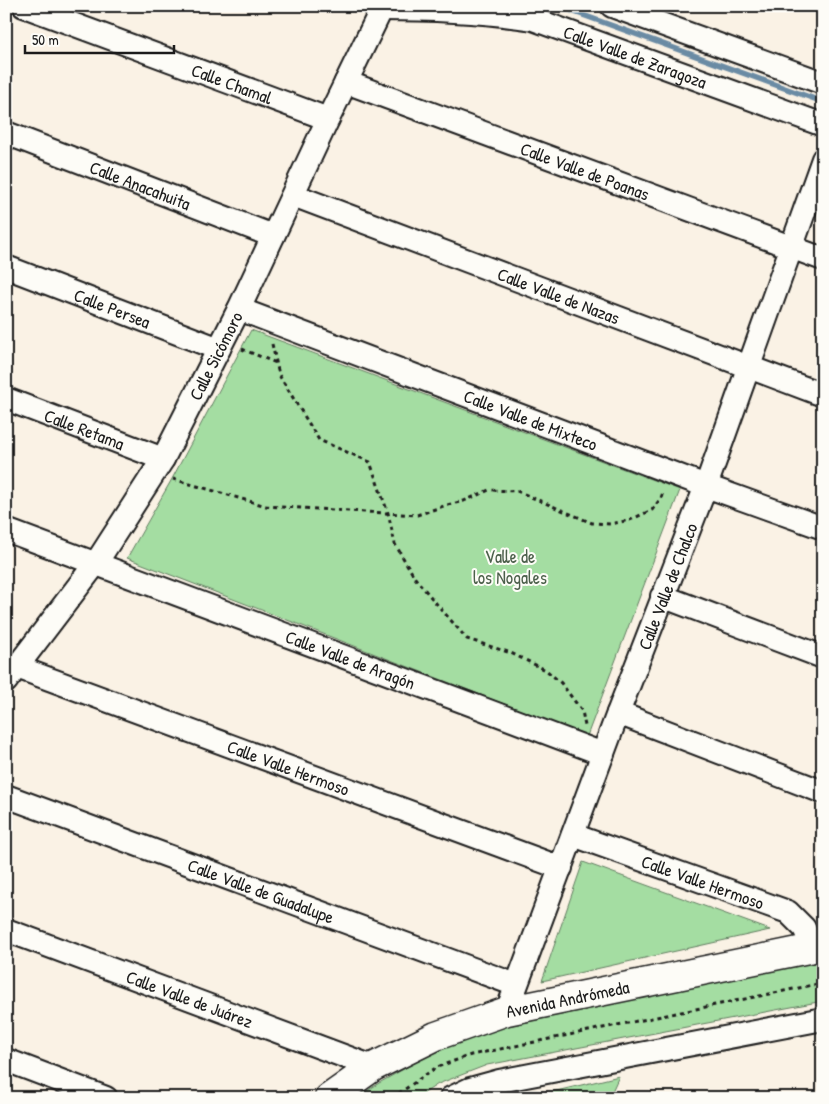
<svg xmlns="http://www.w3.org/2000/svg" width="829" height="1104" viewBox="0 0 829 1104" font-family="'Patrick Hand',sans-serif">
	<style>
		.green { fill: #a4dda2; stroke: #607c5f }
		.lines { fill: none; stroke-linecap: round; stroke-linejoin: round }
		.stream { stroke: #6b8ba4; stroke-width: 5.5 }
		.street-casing { stroke: #1c1c1c; stroke-width: 26 }
		.secondary-casing { stroke: #1c1c1c; stroke-width: 31 }
		.path { stroke: #1c1c1c; stroke-width: 3; stroke-dasharray: 4 4; stroke-linecap: butt }
		.street { stroke: #fdfcf7; stroke-width: 22 }
		.secondary { stroke: #fdfcf7; stroke-width: 28 }
		.labels { text-anchor: middle; dominant-baseline: central; stroke-width: 4; stroke-linejoin: round; paint-order: stroke }
		.street-label { font-size: 18px; fill: #1c1c1c; stroke: #fdfcf7 }
		.park-label { font-size: 18px; fill: #4c604b; stroke: #fdfcf7 }
	</style>
	<rect width="100%" height="100%" fill="#faf2e5"/>
	<filter id="ink" filterUnits="userSpaceOnUse"><feTurbulence type="fractalNoise" baseFrequency=".02" numOctaves="2"/><feDisplacementMap in="SourceGraphic" scale="10" xChannelSelector="R" yChannelSelector="G"/><feConvolveMatrix kernelMatrix="1 2 1 2 8 2 1 2 1" color-interpolation-filters="sRGB"/></filter>
	<g filter="url(#ink)">
		<g class="green">
			<polygon points="251,330 680,490 587,736 127,558 172,479"/>
			<polygon points="583,862 770,930 542,981"/>
			<polygon points="823,960 823,1001 487,1065 438,1084 417,1098 356,1098 379,1083 441,1048 493,1029"/>
			<polygon points="619,1076 609,1098 527,1098"/>
		</g>
		<g class="lines">
			<polyline class="stream" points="558,6 823,102"/>
			<defs>
				<g id="street">
					<path id="s1" d="M 24,6 L 328,119"/>
					<path id="s2" d="M 375,6 L 381,9 C 432,9 482,11 533,19 L 823,125"/>
					<polyline points="612,6 823,83"/>
					<path id="s3" d="M 346,82 L 823,259"/>
					<path id="s4" d="M 6,133 L 273,236"/>
					<path id="s5" d="M 293,195 L 823,395"/>
					<path id="s6" d="M 6,267 L 219,349"/>
					<path id="s7" d="M 239,309 L 706,486 L 823,528"/>
					<path id="s8" d="M 6,399 L 163,459"/>
					<path id="s9" d="M 6,530 L 603,754"/>
					<polyline points="662,596 823,657"/>
					<path id="s10" d="M 6,663 L 561,868"/>
					<path id="s11" d="M 6,681 L 96,563 L 163,459 L 239,309 L 328,119 L 383,6"/>
					<polyline points="618,713 823,792"/>
					<path id="s12" d="M 6,796 L 516,985"/>
					<path id="s13" d="M 573,835 L 788,912 L 804,928 L 813,948"/>
					<path id="s14" d="M 6,930 L 373,1067"/>
					<path id="s15" d="M 507,1011 L 618,713 L 706,486 L 823,159"/>
					<polyline points="6,1060 106,1098"/>
					<polyline points="451,1098 470,1089 499,1081 823,1019"/>
				</g>
				<g id="secondary">
					<path id="s16" d="M 329,1098 L 373,1067 L 436,1036 L 507,1011 L 823,946"/>
				</g>
			</defs>
			<use href="#street" class="street-casing"/>
			<use href="#secondary" class="secondary-casing"/>
			<g class="path">
				<polyline points="272,344 279,375 319,440 370,462 388,513 395,544 415,578 435,602 467,639 511,653 546,670 561,683 582,711 585,726"/>
				<polyline points="242,349 276,363"/>
				<polyline points="173,479 266,506 417,515 447,505 464,501 489,490 517,491 592,523 610,524 630,520 652,510 661,498 663,492"/>
				<polyline points="392,1098 437,1067 471,1055 823,983"/>
			</g>
			<use href="#street" class="street"/>
			<use href="#secondary" class="secondary"/>
		</g>
	</g>
	<g class="labels">
		<g class="street-label">
			<text stroke="none"><textPath href="#s2" startOffset="268">Calle Valle de Zaragoza</textPath></text>
			<text stroke="none"><textPath href="#s1" startOffset="222">Calle Chamal</textPath></text>
			<text stroke="none"><textPath href="#s3" startOffset="255">Calle Valle de Poanas</textPath></text>
			<text stroke="none"><textPath href="#s4" startOffset="144">Calle Anacahuita</textPath></text>
			<text stroke="none"><textPath href="#s5" startOffset="284">Calle Valle de Nazas</textPath></text>
			<text stroke="none"><textPath href="#s6" startOffset="114">Calle Persea</textPath></text>
			<text stroke="none"><textPath href="#s11" startOffset="388">Calle Sicómoro</textPath></text>
			<text stroke="none"><textPath href="#s7" startOffset="312">Calle Valle de Mixteco</textPath></text>
			<text stroke="none"><textPath href="#s8" startOffset="84">Calle Retama</textPath></text>
			<text stroke="none"><textPath href="#s15" startOffset="454">Calle Valle de Chalco</textPath></text>
			<text stroke="none"><textPath href="#s9" startOffset="368">Calle Valle de Aragón</textPath></text>
			<text stroke="none"><textPath href="#s10" startOffset="301">Calle Valle Hermoso</textPath></text>
			<text stroke="none"><textPath href="#s13" startOffset="138">Calle Valle Hermoso</textPath></text>
			<text stroke="none"><textPath href="#s12" startOffset="272">Calle Valle de Guadalupe</textPath></text>
			<text stroke="none"><textPath href="#s14" startOffset="196">Calle Valle de Juárez</textPath></text>
			<text stroke="none"><textPath href="#s16" startOffset="261">Avenida Andrómeda</textPath></text>
		</g>
		<g class="park-label">
			<text x="510" y="556">Valle de<tspan x="510" dy="21">los Nogales</tspan></text>
		</g>
	</g>
	<rect width="829" height="1104" fill="none" stroke="#fdfcf7" stroke-width="25"/>
	<rect x="12" y="12" width="804" height="1079" fill="none" stroke="#1c1c1c" stroke-width="2" filter="url(#ink)"/>
	<path d="M25 45v8h149v-8" fill="none" stroke="#1c1c1c" stroke-width="2.5"/>
	<text x="32" y="45" font-size="15" fill="#1c1c1c" stroke="#fdfcf7" stroke-width="4" paint-order="stroke">50 m</text>
</svg>
